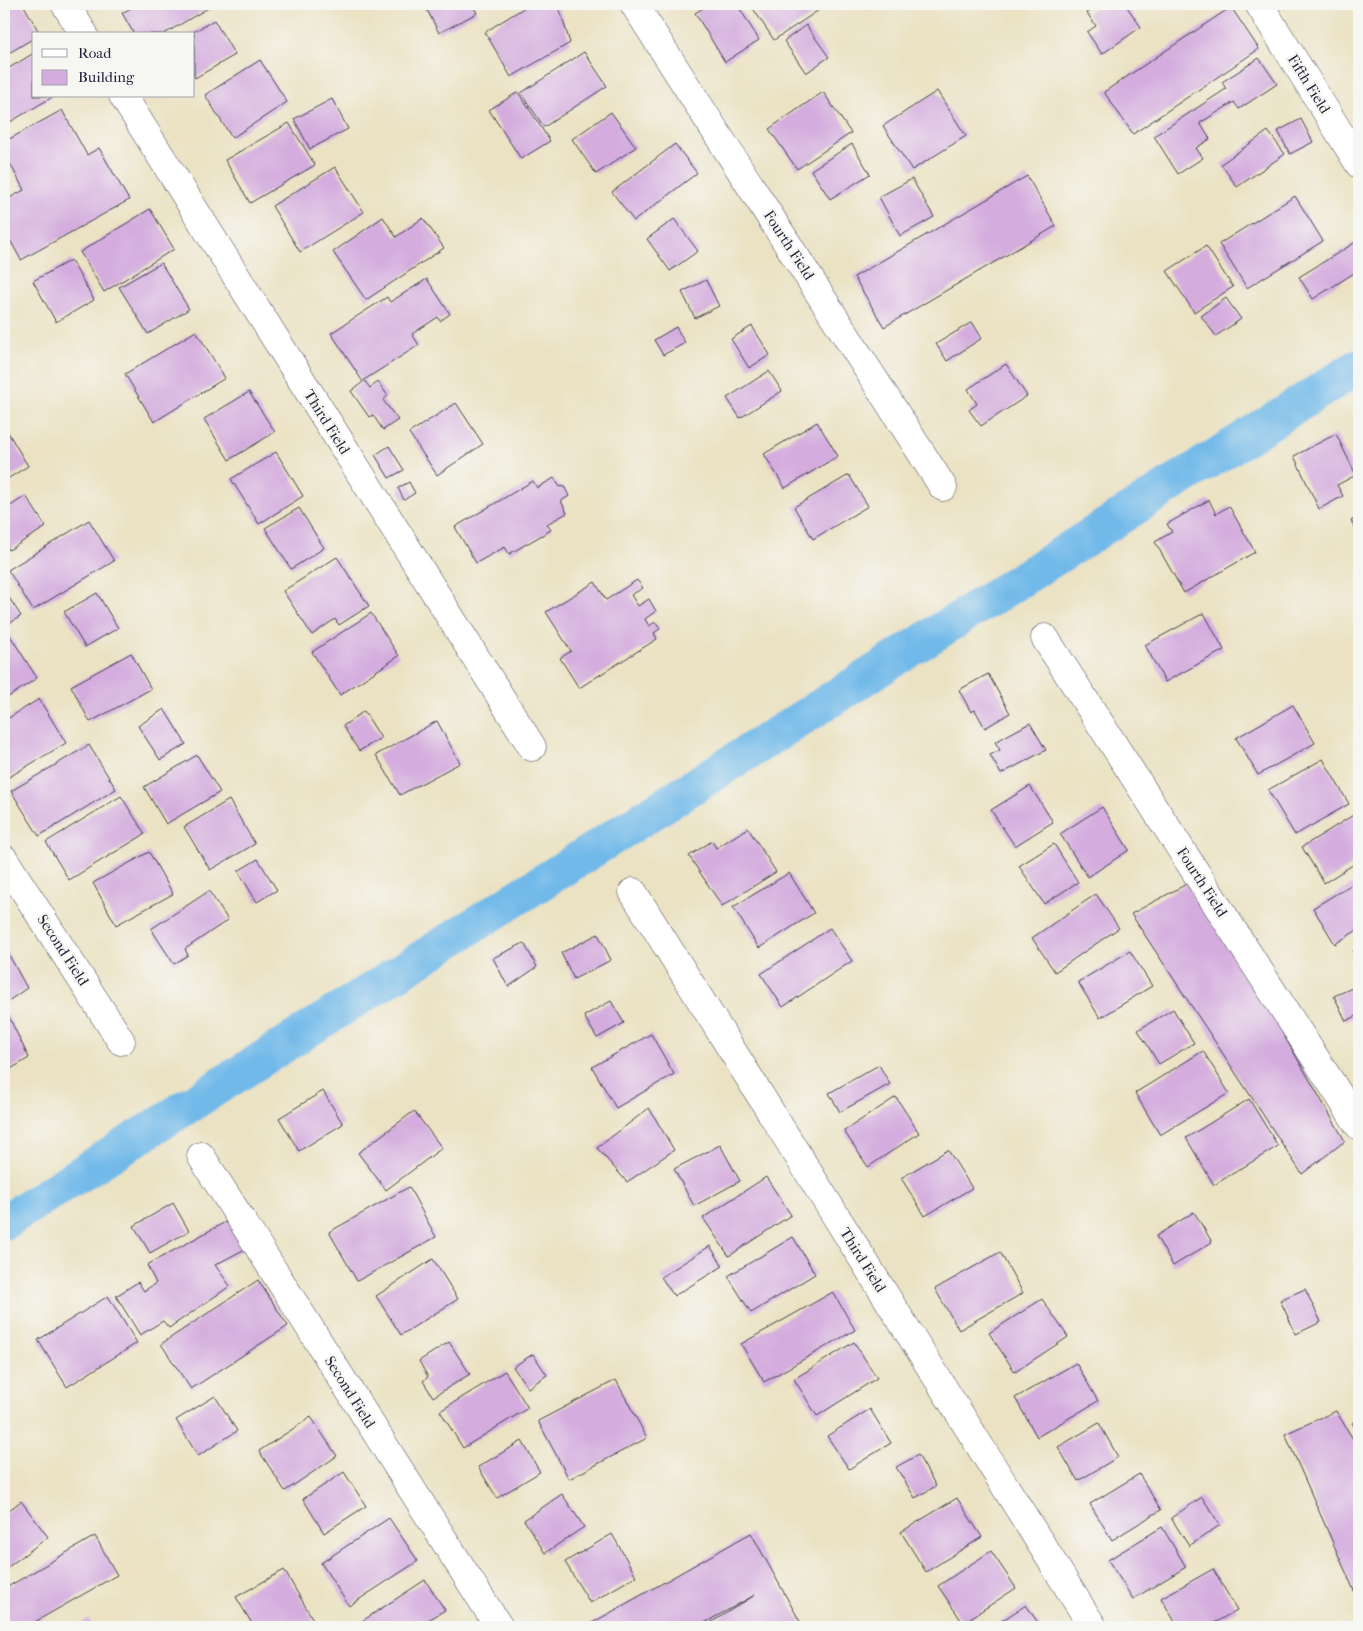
<svg xmlns="http://www.w3.org/2000/svg" width="1363" height="1631" viewBox="0 0 1363 1631" font-family="'IM FELL French Canon',serif">
	<style>
		.lines { fill: none; stroke-linecap: round; stroke-linejoin: round }
		.canal { stroke: #71b9e9; stroke-width: 36 }
		.building { fill: #d4adde }
		.minor-casing { stroke: #403f4f; stroke-width: 29 }
		.minor { stroke: #fff; stroke-width: 28 }
		.labels { text-anchor: middle; dominant-baseline: central; stroke-width: 4.5; stroke-linejoin: round; paint-order: stroke }
		.street-label { font-size: 15px; fill: #22223b; stroke: #f6f6f2 }
	</style>
	<rect width="100%" height="100%" fill="#f6f6f2"/>
	<filter id="ink" filterUnits="userSpaceOnUse"><feTurbulence type="fractalNoise" baseFrequency=".02" numOctaves="2"/><feDisplacementMap in="SourceGraphic" scale="10" xChannelSelector="R" yChannelSelector="G"/><feConvolveMatrix kernelMatrix="1 2 1 2 8 2 1 2 1" color-interpolation-filters="sRGB"/></filter>
	<filter id="wash" filterUnits="userSpaceOnUse"><feTurbulence type="fractalNoise" baseFrequency=".0096" numOctaves="4" result="noise"/><feDisplacementMap in="SourceGraphic" scale="20" xChannelSelector="R" yChannelSelector="G"/><feGaussianBlur stdDeviation="1.12" result="paint"/><feColorMatrix in="noise" values="0 0 0 0 0 0 0 0 0 0 0 0 0 0 0 0 0 1.4 0 .05"/><feComposite in="paint" operator="in"/></filter>
	<g filter="url(#wash)">
		<rect width="100%" height="100%" fill="#ebe2c3"/>
		<g class="lines">
			<polyline class="canal" points="4,1222 1359,366"/>
		</g>
		<g id="blocks">
			<g class="building">
				<polygon points="4,4 23,4 40,34 34,34 34,38 4,56"/>
				<polygon points="138,4 215,4 164,34 134,34 122,13"/>
				<polygon points="424,4 472,4 477,13 439,33"/>
				<polygon points="530,4 558,4 570,43 511,77 485,32"/>
				<polygon points="710,4 737,4 759,40 725,62 695,13"/>
				<polygon points="750,4 815,4 819,10 774,40"/>
				<polygon points="1101,4 1125,4 1141,27 1102,54 1087,32 1096,26 1087,13"/>
				<polygon points="1231,7 1259,49 1133,134 1104,92"/>
				<polygon points="214,20 235,55 195,78 194,75 194,34 190,34"/>
				<polygon points="806,25 829,57 806,73 784,41"/>
				<polygon points="584,52 607,86 544,127 521,93"/>
				<polygon points="34,53 34,96 54,96 5,125 4,122 4,71"/>
				<polygon points="1259,58 1277,84 1239,109 1234,102 1200,123 1210,139 1196,148 1203,158 1178,174 1154,136 1226,89 1222,82"/>
				<polygon points="260,60 287,102 232,138 205,95"/>
				<polygon points="937,91 966,136 912,170 883,126"/>
				<polygon points="518,92 550,141 521,159 489,110"/>
				<polygon points="823,92 851,133 797,169 769,129"/>
				<polygon points="332,99 348,129 310,149 294,119"/>
				<polygon points="62,110 87,155 99,148 129,200 21,260 4,229 4,201 24,190 4,152 4,142"/>
				<polygon points="611,112 636,147 596,174 572,139"/>
				<polygon points="1301,119 1313,142 1290,154 1278,131"/>
				<polygon points="289,123 315,165 250,203 225,160"/>
				<polygon points="1268,131 1285,154 1237,187 1221,164"/>
				<polygon points="675,144 697,173 634,221 612,192"/>
				<polygon points="852,144 870,174 830,199 811,170"/>
				<polygon points="335,167 364,212 300,252 272,206"/>
				<polygon points="1027,176 1056,226 884,327 854,277"/>
				<polygon points="912,179 934,217 900,236 879,197"/>
				<polygon points="1295,196 1323,241 1247,288 1219,244"/>
				<polygon points="150,209 174,249 104,292 80,252"/>
				<polygon points="383,217 396,237 423,218 444,248 366,300 333,252"/>
				<polygon points="674,219 698,251 670,271 647,239"/>
				<polygon points="1359,240 1359,270 1313,299 1299,277"/>
				<polygon points="1206,246 1233,287 1194,312 1167,271"/>
				<polygon points="71,260 94,300 56,322 33,281"/>
				<polygon points="161,263 189,309 148,334 119,287"/>
				<polygon points="427,279 450,314 440,321 438,317 412,334 419,345 364,380 370,388 378,382 388,396 383,400 398,420 383,430 373,415 369,417 351,391 363,382 331,333 387,297 390,302"/>
				<polygon points="706,280 719,306 695,318 682,292"/>
				<polygon points="1226,298 1241,319 1216,336 1201,316"/>
				<polygon points="972,322 982,338 947,361 936,344"/>
				<polygon points="752,326 770,355 749,368 731,339"/>
				<polygon points="676,327 685,343 663,355 654,340"/>
				<polygon points="196,331 225,378 154,422 125,374"/>
				<polygon points="1006,364 1027,396 981,426 969,410 977,404 968,389"/>
				<polygon points="769,371 782,391 740,418 727,398"/>
				<polygon points="249,392 275,432 229,460 204,419"/>
				<polygon points="456,403 483,444 437,475 409,433"/>
				<polygon points="817,422 838,456 785,488 764,454"/>
				<polygon points="6,429 28,466 4,481 4,430"/>
				<polygon points="1336,434 1356,475 1337,485 1343,496 1319,509 1294,456"/>
				<polygon points="389,446 404,470 389,478 375,455"/>
				<polygon points="276,452 303,496 259,524 231,479"/>
				<polygon points="849,475 868,506 813,539 794,507"/>
				<polygon points="554,478 560,487 564,486 569,496 561,501 567,513 547,524 551,530 509,554 505,547 476,563 455,527 533,481 537,488"/>
				<polygon points="409,482 415,493 404,500 398,488"/>
				<polygon points="26,496 46,527 9,550 4,543 4,510"/>
				<polygon points="1209,500 1216,514 1229,506 1255,552 1184,593 1155,542 1172,532 1167,524"/>
				<polygon points="299,508 324,548 291,569 265,528"/>
				<polygon points="1359,516 1359,534 1351,521"/>
				<polygon points="89,520 114,561 33,610 8,570"/>
				<polygon points="337,557 369,606 339,625 335,619 312,635 283,591"/>
				<polygon points="637,580 643,588 631,595 638,606 649,599 656,611 645,619 649,626 655,622 660,629 654,633 657,639 579,688 560,658 571,651 546,612 595,582 606,600"/>
				<polygon points="4,590 21,616 4,627"/>
				<polygon points="97,593 118,628 85,647 64,612"/>
				<polygon points="371,613 399,656 340,695 312,652"/>
				<polygon points="1204,613 1224,650 1165,682 1145,645"/>
				<polygon points="9,634 37,678 4,700 4,637"/>
				<polygon points="131,653 151,689 90,722 71,686"/>
				<polygon points="988,674 1010,713 985,728 975,710 971,712 959,690"/>
				<polygon points="39,699 66,743 4,780 4,721"/>
				<polygon points="1293,705 1315,743 1258,775 1236,738"/>
				<polygon points="164,709 186,744 160,760 138,726"/>
				<polygon points="364,711 381,738 359,751 343,726"/>
				<polygon points="437,721 460,763 400,795 376,755"/>
				<polygon points="1030,723 1046,750 1001,774 990,755 1000,750 995,742"/>
				<polygon points="89,745 116,789 39,836 11,791"/>
				<polygon points="197,755 220,792 166,824 144,787"/>
				<polygon points="1323,759 1349,804 1295,835 1268,790"/>
				<polygon points="1030,786 1053,822 1015,846 991,810"/>
				<polygon points="121,796 145,834 69,880 46,842"/>
				<polygon points="229,800 255,844 210,870 184,827"/>
				<polygon points="1102,807 1129,850 1088,877 1060,834"/>
				<polygon points="1355,814 1359,820 1359,861 1324,883 1302,847"/>
				<polygon points="748,828 776,872 722,906 689,856 712,841 716,848"/>
				<polygon points="1054,844 1078,882 1044,904 1019,866"/>
				<polygon points="149,852 173,894 116,925 93,883"/>
				<polygon points="258,859 277,890 257,902 238,871"/>
				<polygon points="789,873 814,913 759,948 733,907"/>
				<polygon points="1194,880 1345,1141 1302,1174 1131,914"/>
				<polygon points="1359,880 1359,929 1335,944 1313,908"/>
				<polygon points="209,891 228,920 185,949 188,955 174,964 151,929"/>
				<polygon points="1096,894 1119,928 1055,972 1032,938"/>
				<polygon points="830,928 852,961 783,1007 761,974"/>
				<polygon points="598,934 611,960 574,979 561,953"/>
				<polygon points="524,943 537,967 508,987 493,958"/>
				<polygon points="4,946 27,988 4,1004"/>
				<polygon points="1359,947 1359,962 1353,951"/>
				<polygon points="1130,951 1152,986 1100,1018 1078,982"/>
				<polygon points="1359,985 1359,1015 1346,1021 1334,996"/>
				<polygon points="611,1001 624,1023 597,1038 584,1016"/>
				<polygon points="1173,1009 1194,1043 1159,1064 1138,1030"/>
				<polygon points="7,1013 29,1058 4,1073 4,1015"/>
				<polygon points="651,1034 674,1074 616,1108 592,1067"/>
				<polygon points="1203,1051 1229,1093 1160,1135 1135,1093"/>
				<polygon points="879,1065 890,1084 840,1112 829,1093"/>
				<polygon points="323,1091 343,1124 299,1151 279,1118"/>
				<polygon points="896,1097 919,1133 868,1167 844,1131"/>
				<polygon points="1249,1099 1278,1146 1214,1185 1186,1138"/>
				<polygon points="649,1108 674,1150 627,1182 597,1148"/>
				<polygon points="414,1111 442,1148 386,1190 358,1153"/>
				<polygon points="720,1145 740,1181 694,1206 674,1169"/>
				<polygon points="948,1150 972,1188 925,1216 901,1178"/>
				<polygon points="766,1177 791,1215 729,1256 703,1218"/>
				<polygon points="409,1187 436,1237 357,1281 329,1232"/>
				<polygon points="173,1203 189,1231 150,1253 134,1226"/>
				<polygon points="1194,1212 1212,1242 1173,1266 1156,1236"/>
				<polygon points="229,1220 245,1249 215,1265 230,1286 169,1328 163,1321 140,1335 116,1296 138,1282 144,1291 156,1283 147,1265"/>
				<polygon points="793,1237 815,1274 751,1313 728,1276"/>
				<polygon points="710,1246 723,1266 674,1296 661,1277"/>
				<polygon points="1000,1252 1023,1293 959,1330 935,1289"/>
				<polygon points="433,1259 458,1299 401,1335 376,1296"/>
				<polygon points="258,1280 288,1326 191,1389 161,1344"/>
				<polygon points="1305,1289 1321,1322 1296,1334 1280,1300"/>
				<polygon points="833,1292 855,1330 764,1382 741,1344"/>
				<polygon points="108,1296 137,1343 67,1387 38,1340"/>
				<polygon points="1042,1299 1068,1337 1015,1372 989,1333"/>
				<polygon points="449,1342 470,1374 433,1397 423,1381 428,1377 419,1361"/>
				<polygon points="854,1342 877,1378 817,1416 794,1379"/>
				<polygon points="533,1354 547,1375 528,1388 513,1367"/>
				<polygon points="1076,1363 1098,1401 1037,1437 1015,1398"/>
				<polygon points="505,1371 528,1408 463,1448 440,1411"/>
				<polygon points="616,1380 647,1438 569,1479 538,1421"/>
				<polygon points="215,1396 237,1431 198,1456 176,1420"/>
				<polygon points="870,1409 891,1443 849,1469 827,1436"/>
				<polygon points="1336,1411 1359,1449 1359,1602 1285,1434"/>
				<polygon points="311,1417 337,1456 285,1491 259,1451"/>
				<polygon points="1359,1418 1359,1434 1352,1423"/>
				<polygon points="1099,1423 1118,1457 1078,1481 1058,1447"/>
				<polygon points="522,1441 540,1472 497,1498 478,1467"/>
				<polygon points="918,1455 936,1486 915,1498 896,1467"/>
				<polygon points="344,1472 366,1506 324,1533 303,1499"/>
				<polygon points="1139,1474 1161,1510 1112,1540 1090,1504"/>
				<polygon points="562,1494 584,1527 545,1553 524,1520"/>
				<polygon points="1202,1497 1220,1525 1189,1546 1171,1518"/>
				<polygon points="957,1498 982,1537 926,1572 901,1532"/>
				<polygon points="21,1501 48,1537 4,1570 4,1514"/>
				<polygon points="389,1518 418,1561 349,1606 321,1563"/>
				<polygon points="1162,1527 1186,1567 1133,1599 1108,1560"/>
				<polygon points="751,1533 803,1627 704,1627 755,1595 697,1627 585,1627"/>
				<polygon points="612,1534 636,1576 590,1603 565,1562"/>
				<polygon points="95,1536 117,1575 26,1627 6,1627 4,1623 4,1589"/>
				<polygon points="991,1551 1016,1588 963,1623 938,1586"/>
				<polygon points="1213,1569 1237,1610 1207,1627 1178,1627 1161,1598"/>
				<polygon points="284,1570 314,1621 303,1627 254,1627 236,1597"/>
				<polygon points="425,1580 445,1610 417,1627 353,1627"/>
				<polygon points="1026,1605 1041,1627 992,1627"/>
				<polygon points="88,1619 94,1627 75,1627"/>
			</g>
		</g>
	</g>
	<g filter="url(#ink)">
		<use href="#blocks" fill-opacity="0" stroke="#403f4f" stroke-width="1"/>
		<g class="lines">
			<defs>
				<g id="minor">
					<polyline points="65,4 84,34"/>
					<polyline points="634,4 943,487"/>
					<polyline points="1259,4 1359,164"/>
					<polyline points="123,96 532,747"/>
					<polyline points="1045,638 1359,1126"/>
					<polyline points="4,859 121,1041"/>
					<polyline points="633,892 1093,1627"/>
					<polyline points="201,1156 499,1627"/>
				</g>
			</defs>
			<use href="#minor" class="minor-casing"/>
			<use href="#minor" class="minor"/>
		</g>
	</g>
	<g class="labels">
		<g class="street-label">
			<text transform="translate(1309 84) rotate(58)">Fifth Field</text>
			<text transform="translate(789 245) rotate(57)">Fourth Field</text>
			<text transform="translate(327 422) rotate(58)">Third Field</text>
			<text transform="translate(1202 882) rotate(57)">Fourth Field</text>
			<text transform="translate(63 950) rotate(57)">Second Field</text>
			<text transform="translate(863 1260) rotate(58)">Third Field</text>
			<text transform="translate(350 1392) rotate(58)">Second Field</text>
		</g>
	</g>
	<rect width="1363" height="1631" fill="none" stroke="#f6f6f2" stroke-width="20"/>
	<rect x="32" y="32" width="162" height="65" fill="#f6f6f2" stroke="#a1a1a9"/>
	<rect x="42" y="49" width="25" height="8" fill="#ffffff" stroke="#a1a1a9"/>
	<text x="78" y="58" font-size="15" fill="#22223b">Road</text>
	<rect x="42" y="70" width="25" height="15" fill="#d4adde" stroke="#a1a1a9"/>
	<text x="78" y="82" font-size="15" fill="#22223b">Building</text>
</svg>
